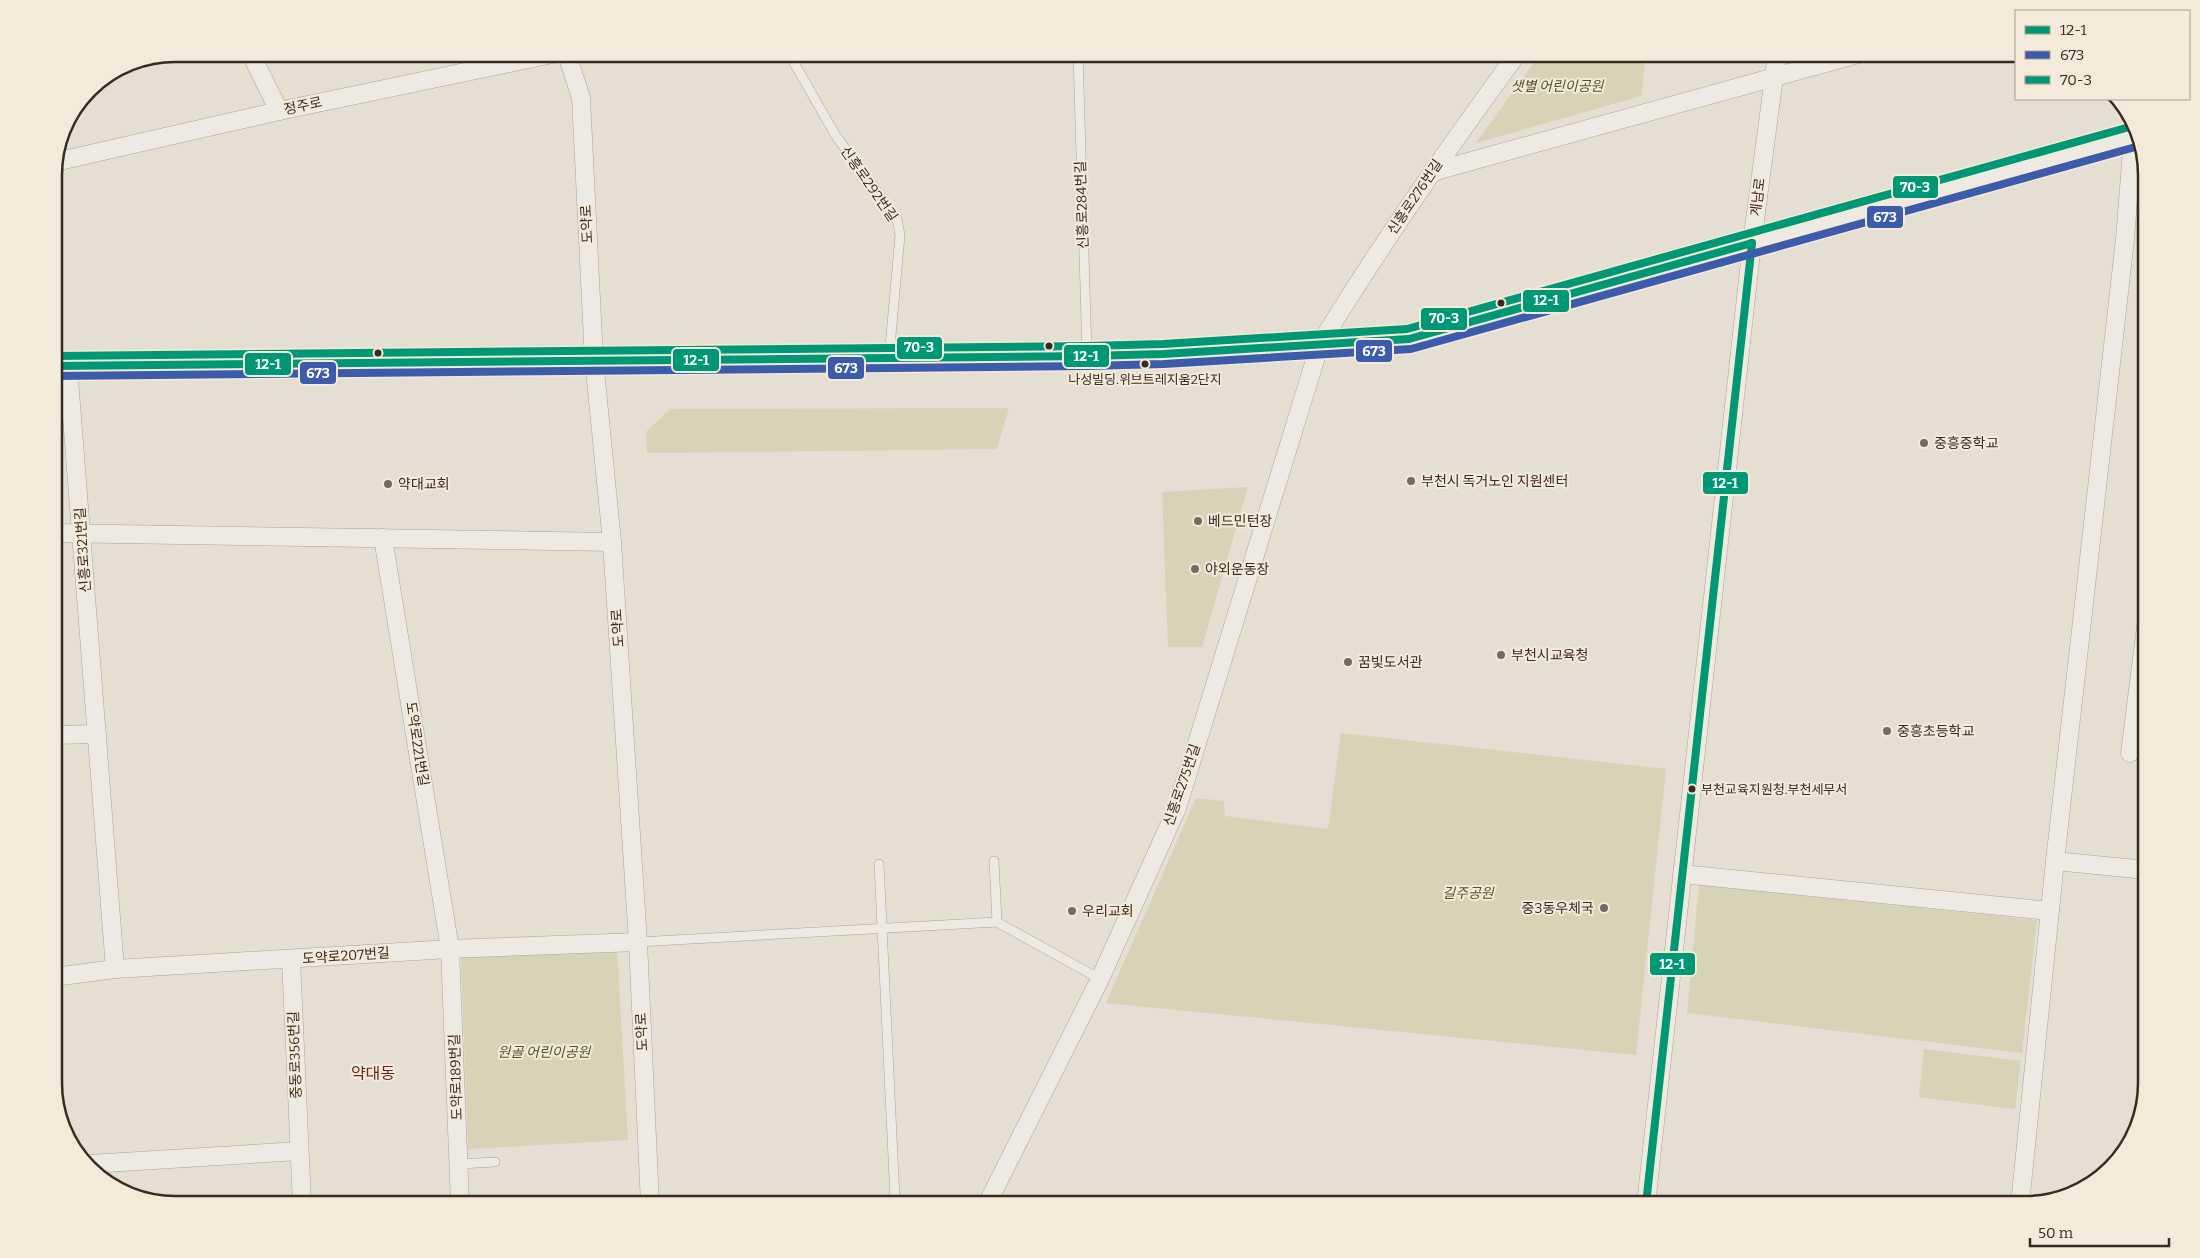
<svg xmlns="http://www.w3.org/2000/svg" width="2200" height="1258" viewBox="0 0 2200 1258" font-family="Bitter,'Noto Sans KR',serif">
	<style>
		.green { fill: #d6d3b6 }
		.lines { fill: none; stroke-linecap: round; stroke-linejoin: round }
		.lane-casing { stroke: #aaa39b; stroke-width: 10 }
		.street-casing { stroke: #aaa39b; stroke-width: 19 }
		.secondary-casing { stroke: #9a938b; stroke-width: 26 }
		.lane { stroke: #ede9e3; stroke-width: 9 }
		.street { stroke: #ede9e3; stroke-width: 18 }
		.secondary { stroke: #ede9e3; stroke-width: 25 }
		.bus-1-casing { stroke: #f4eada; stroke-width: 11 }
		.bus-2-casing { stroke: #f4eada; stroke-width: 11 }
		.bus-3-casing { stroke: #f4eada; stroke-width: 11 }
		.bus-1 { stroke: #009775; stroke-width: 8 }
		.bus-2 { stroke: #3d5bab; stroke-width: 8 }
		.bus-3 { stroke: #009775; stroke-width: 8 }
		.bus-dot { fill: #3a2b22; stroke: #f4eada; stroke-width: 2 }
		.poi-dot { fill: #766a60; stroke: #f4eada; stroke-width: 2 }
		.labels { text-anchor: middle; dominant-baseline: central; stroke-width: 4; stroke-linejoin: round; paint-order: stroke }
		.bus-label { font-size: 13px; fill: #3a2b22; stroke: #f4eada }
		.park-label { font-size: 14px; font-style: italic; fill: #4f552a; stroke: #f4eada }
		.street-label { font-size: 14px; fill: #3a2b22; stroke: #f4eada }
		.poi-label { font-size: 14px; fill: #3a2b22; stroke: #f4eada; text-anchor: start }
		.quarter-label { font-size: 16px; fill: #632b25; stroke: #f4eada }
		.rim { fill: none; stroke: #3a2b22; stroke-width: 2.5 }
		.line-badge { stroke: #f4eada; stroke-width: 2 }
		.badge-label { font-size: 14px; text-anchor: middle; font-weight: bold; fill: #fff }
	</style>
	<rect width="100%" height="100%" fill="#e4ded3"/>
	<g class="green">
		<polygon points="1540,54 1646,54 1641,96 1476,143"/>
		<polygon points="1009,408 997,449 647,453 646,432 670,409"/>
		<polygon points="1248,487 1202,647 1168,647 1162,492"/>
		<polygon points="1341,733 1666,769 1636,1055 1106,1003 1196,798 1224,801 1225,816 1328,829"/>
		<polygon points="1699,885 2037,920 2022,1053 1687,1013"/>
		<polygon points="617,950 628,1140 468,1149 461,957"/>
		<polygon points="1924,1049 2021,1061 2015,1109 1919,1097"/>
	</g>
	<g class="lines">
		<defs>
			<g id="lane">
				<polyline points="789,54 836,136 897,219 900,235 889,358"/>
				<polyline points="1078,54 1087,354"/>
				<polyline points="994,861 997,922"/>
				<polyline points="879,864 895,1199"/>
				<polyline points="638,942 997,922 1100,979"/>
				<polyline points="459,1164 495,1162"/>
			</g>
			<g id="street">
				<polyline points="251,54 279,111"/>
				<polyline points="567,54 581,98 594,360 612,542 638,942 650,1204"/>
				<polyline points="55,162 279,111 552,54"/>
				<polyline points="1432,172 1858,54"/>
				<polyline points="68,366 115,969"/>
				<polyline points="54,533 612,542"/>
				<polyline points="383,538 450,949 460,1204"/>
				<polyline points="54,735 97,734"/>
				<polyline points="2130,753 2146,626"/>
				<polyline points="2055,861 2146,870"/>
				<polyline points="1682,874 2050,911"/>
				<polyline points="291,959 302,1204"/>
				<polyline points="54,977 115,969 450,949 638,942"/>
				<polyline points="90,1164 299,1151"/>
				<path d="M 987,1204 L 1100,979 L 1177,808 L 1320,344 C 1381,244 1448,148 1517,54"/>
				<polyline points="1646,1204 1752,243 1777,54"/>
				<polyline points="2020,1204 2055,861 2125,239 2133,137"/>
			</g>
			<polyline id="secondary" points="54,366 1087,356 1163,354 1409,339 2136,136"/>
		</defs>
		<use href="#lane" class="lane-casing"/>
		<use href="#street" class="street-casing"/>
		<use href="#secondary" class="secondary-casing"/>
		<use href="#lane" class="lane"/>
		<use href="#street" class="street"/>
		<use href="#secondary" class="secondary"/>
		<defs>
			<g id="bus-1">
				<polyline points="54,366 1087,356 1163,354 1409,339 1752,243"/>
				<polyline points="1646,1204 1752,243"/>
			</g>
			<polyline id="bus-2" points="54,376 1087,366 1164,364 1411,349 2139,146"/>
			<polyline id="bus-3" points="54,356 1087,346 1163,344 1407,329 2133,126"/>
		</defs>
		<use href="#bus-1" class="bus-1-casing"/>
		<use href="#bus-2" class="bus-2-casing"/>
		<use href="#bus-3" class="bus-3-casing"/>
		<use href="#bus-1" class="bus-1"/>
		<use href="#bus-2" class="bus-2"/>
		<use href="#bus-3" class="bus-3"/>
	</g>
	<g class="bus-dot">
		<circle cx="1501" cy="303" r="4.5"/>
		<circle cx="1049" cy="346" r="4.5"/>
		<circle cx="378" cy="353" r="4.5"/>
		<circle cx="1145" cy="364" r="4.5"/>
		<circle cx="1692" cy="789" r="4.5"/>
	</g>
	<g class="poi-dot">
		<circle cx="1924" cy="443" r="5"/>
		<circle cx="1411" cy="481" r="5"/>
		<circle cx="388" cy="484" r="5"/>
		<circle cx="1198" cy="521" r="5"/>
		<circle cx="1195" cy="569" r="5"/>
		<circle cx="1501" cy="655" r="5"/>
		<circle cx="1348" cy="662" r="5"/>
		<circle cx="1887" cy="731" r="5"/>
		<circle cx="1604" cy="908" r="5"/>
		<circle cx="1072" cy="911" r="5"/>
	</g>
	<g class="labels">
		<g class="bus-label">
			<text x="1145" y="379">나성빌딩.위브트레지움2단지</text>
			<text x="1701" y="789" text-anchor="start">부천교육지원청.부천세무서</text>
		</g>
		<g class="park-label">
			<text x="1557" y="86">샛별 어린이공원</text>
			<text x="1468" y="893">길주공원</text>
			<text x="544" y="1052">원골 어린이공원</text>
		</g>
		<g class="street-label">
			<text transform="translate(303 106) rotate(-12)">정주로</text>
			<text transform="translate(869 184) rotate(55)">신흥로292번길</text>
			<text transform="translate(1415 197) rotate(-56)">신흥로276번길</text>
			<text transform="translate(1758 197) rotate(-83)">계남로</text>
			<text transform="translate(1082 205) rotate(-92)">신흥로284번길</text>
			<text transform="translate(587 224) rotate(-93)">도약로</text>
			<text transform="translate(83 550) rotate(-94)">신흥로321번길</text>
			<text transform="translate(618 628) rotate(-94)">도약로</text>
			<text transform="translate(417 744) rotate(81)">도약로221번길</text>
			<text transform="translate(1182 785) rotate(-71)">신흥로275번길</text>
			<text transform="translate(346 956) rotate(-4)">도약로207번길</text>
			<text transform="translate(642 1032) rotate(-93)">도약로</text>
			<text transform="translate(295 1055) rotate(-92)">중동로356번길</text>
			<text transform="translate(456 1077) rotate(-92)">도약로189번길</text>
		</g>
		<g class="poi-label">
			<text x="1934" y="443">중흥중학교</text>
			<text x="1421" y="481">부천시 독거노인 지원센터</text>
			<text x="398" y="484">약대교회</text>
			<text x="1208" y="521">베드민턴장</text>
			<text x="1205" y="569">야외운동장</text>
			<text x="1511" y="655">부천시교육청</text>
			<text x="1358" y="662">꿈빛도서관</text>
			<text x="1897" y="731">중흥초등학교</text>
			<text x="1594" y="908" text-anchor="end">중3동우체국</text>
			<text x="1082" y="911">우리교회</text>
		</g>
		<g class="quarter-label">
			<text x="373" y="1073">약대동</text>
		</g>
	</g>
	<path d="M0 0H2200V1258H0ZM175 62H2025A113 113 0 0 1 2138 175V1083A113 113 0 0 1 2025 1196H175A113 113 0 0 1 62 1083V175A113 113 0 0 1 175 62Z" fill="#f4eada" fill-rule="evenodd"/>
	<path class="rim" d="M175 62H2025A113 113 0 0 1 2138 175V1083A113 113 0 0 1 2025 1196H175A113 113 0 0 1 62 1083V175A113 113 0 0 1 175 62Z"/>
	<g class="line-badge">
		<rect x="1892" y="175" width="47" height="24" rx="5" fill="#009775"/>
		<rect x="1866" y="205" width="38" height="24" rx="5" fill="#3d5bab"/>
		<rect x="1522" y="289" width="48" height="24" rx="5" fill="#009775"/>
		<rect x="1420" y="307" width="48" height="24" rx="5" fill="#009775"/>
		<rect x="896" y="336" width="47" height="24" rx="5" fill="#009775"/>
		<rect x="1355" y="339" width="38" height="24" rx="5" fill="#3d5bab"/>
		<rect x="1063" y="344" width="47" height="24" rx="5" fill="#009775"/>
		<rect x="672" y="348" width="48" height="24" rx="5" fill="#009775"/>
		<rect x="244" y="352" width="48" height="24" rx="5" fill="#009775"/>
		<rect x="827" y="356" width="38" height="24" rx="5" fill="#3d5bab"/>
		<rect x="299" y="361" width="38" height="24" rx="5" fill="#3d5bab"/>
		<rect x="1702" y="471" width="47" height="24" rx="5" fill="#009775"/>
		<rect x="1649" y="952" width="47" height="24" rx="5" fill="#009775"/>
	</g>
	<g class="badge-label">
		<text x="1915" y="192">70-3</text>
		<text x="1885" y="222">673</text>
		<text x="1546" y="305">12-1</text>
		<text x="1444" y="323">70-3</text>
		<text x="919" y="352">70-3</text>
		<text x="1374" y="356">673</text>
		<text x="1086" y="361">12-1</text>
		<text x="696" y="365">12-1</text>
		<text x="268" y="369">12-1</text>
		<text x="846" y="373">673</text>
		<text x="318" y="378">673</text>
		<text x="1725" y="488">12-1</text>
		<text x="1672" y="969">12-1</text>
	</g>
	<rect x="2015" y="10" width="175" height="90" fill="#f4eada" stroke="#aa9e90"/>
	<rect x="2025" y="26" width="25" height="8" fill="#009775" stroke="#aa9e90"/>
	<text x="2060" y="35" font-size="15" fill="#3a2b22">12-1</text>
	<rect x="2025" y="51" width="25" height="8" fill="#3d5bab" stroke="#aa9e90"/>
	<text x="2060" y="60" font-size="15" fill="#3a2b22">673</text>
	<rect x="2025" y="76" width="25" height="8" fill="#009775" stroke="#aa9e90"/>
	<text x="2060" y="85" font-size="15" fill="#3a2b22">70-3</text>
	<path d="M2030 1238v8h139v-8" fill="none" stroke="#3a2b22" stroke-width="2.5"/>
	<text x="2038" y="1238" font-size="15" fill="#3a2b22" stroke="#f4eada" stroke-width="4" paint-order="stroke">50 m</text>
</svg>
